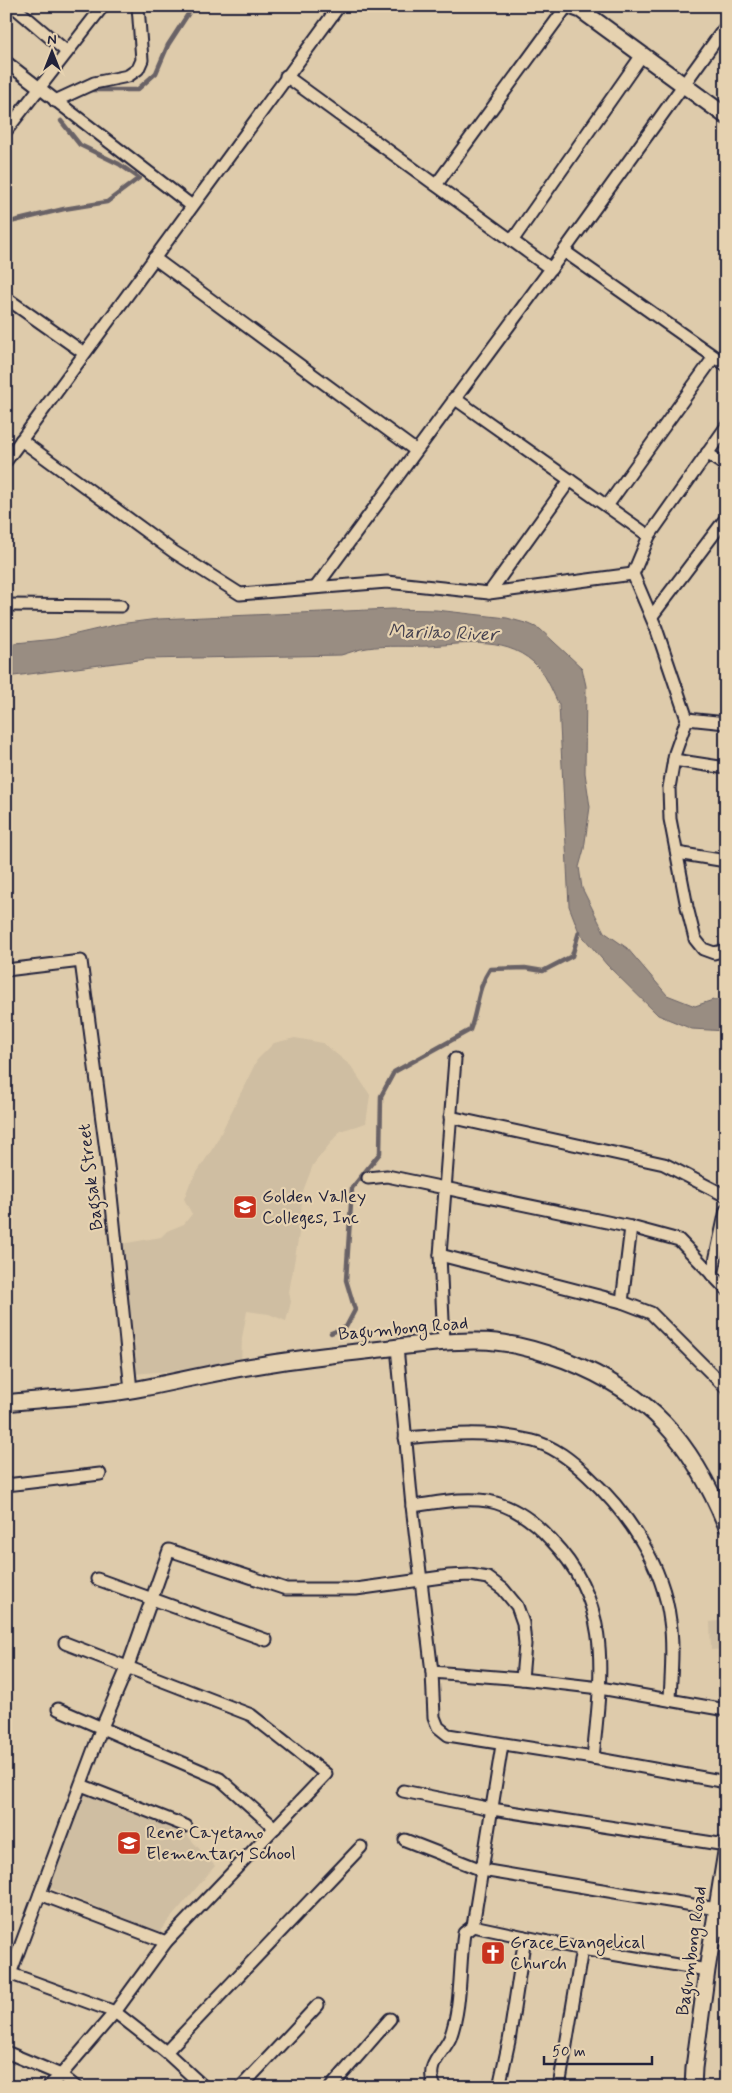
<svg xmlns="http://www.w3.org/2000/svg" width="732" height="2093" viewBox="0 0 732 2093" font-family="Mynerve,sans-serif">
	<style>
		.built { fill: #cfbea2 }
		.water { fill: #998d82; stroke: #696266 }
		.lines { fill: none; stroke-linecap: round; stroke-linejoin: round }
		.stream { stroke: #696266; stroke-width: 4.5 }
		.minor-casing { stroke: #22223b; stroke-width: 15 }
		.tertiary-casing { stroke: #22223b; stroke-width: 19 }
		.minor { stroke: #e6d2b0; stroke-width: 11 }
		.tertiary { stroke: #e6d2b0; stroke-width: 15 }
		.labels { text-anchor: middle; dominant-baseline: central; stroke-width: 4.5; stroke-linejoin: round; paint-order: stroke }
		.street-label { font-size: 18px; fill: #22223b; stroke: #e6d2b0 }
		.poi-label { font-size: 18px; fill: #22223b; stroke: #e6d2b0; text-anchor: start }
		.water-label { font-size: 19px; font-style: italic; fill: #464250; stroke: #e6d2b0 }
	</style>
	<rect width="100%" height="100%" fill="#decbab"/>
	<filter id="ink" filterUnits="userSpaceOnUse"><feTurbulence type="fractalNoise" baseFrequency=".02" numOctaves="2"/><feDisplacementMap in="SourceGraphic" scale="10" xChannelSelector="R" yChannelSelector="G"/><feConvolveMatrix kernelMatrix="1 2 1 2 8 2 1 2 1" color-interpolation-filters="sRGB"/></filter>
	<g filter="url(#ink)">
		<g class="built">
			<polygon points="295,1038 323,1043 351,1066 370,1095 366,1123 340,1131 313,1165 303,1191 299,1234 289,1292 291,1302 286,1321 269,1314 247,1311 242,1338 241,1365 134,1374 121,1244 161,1237 167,1231 184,1224 192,1214 184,1199 190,1183 215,1145 257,1060 274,1043"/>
			<polygon points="726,1620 726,1649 711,1650 710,1622"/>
			<polygon points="83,1793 173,1820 215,1866 159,1932 48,1887"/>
		</g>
		<path class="water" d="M 392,609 L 436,610 L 507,618 L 529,624 L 540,629 L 582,668 L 586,686 L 585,773 L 590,807 L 584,849 L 579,867 L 582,888 L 604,932 L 627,948 L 667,995 L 695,1006 L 713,1000 L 726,1000 L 726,1031 L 692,1029 L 658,1015 L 607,965 L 579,932 L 569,906 L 559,705 C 553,693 548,679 539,668 C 510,635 466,644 428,646 C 408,647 386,645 367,648 C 358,649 349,653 341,655 L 147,659 L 6,677 L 6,644 L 55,639 L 119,624 L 158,619 Z"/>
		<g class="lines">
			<g class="stream">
				<polyline points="90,90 137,90 156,73 168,45 190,11 190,6"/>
				<polyline points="6,223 64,209 107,202 139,178 119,164 80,145 61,121"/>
				<path d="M 331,1333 L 346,1327 L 355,1310 L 346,1280 L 352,1188 L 380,1153 L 381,1096 L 394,1072 L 470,1030 C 478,1009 477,988 490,969 L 525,968 L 543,971 L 572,956 L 579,932"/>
			</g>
			<defs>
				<g id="minor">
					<polyline points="13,6 67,52"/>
					<polyline points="6,62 192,206"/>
					<polyline points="286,76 551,269"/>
					<polyline points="55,101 94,83 128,76 138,69 142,60 138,6"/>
					<polyline points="6,131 103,6"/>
					<polyline points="436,185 567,6"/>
					<polyline points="512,241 642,55"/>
					<polyline points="564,251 726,365"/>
					<polyline points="154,258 415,450"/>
					<polyline points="6,298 84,353"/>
					<polyline points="454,398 649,536"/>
					<polyline points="21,440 174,552 240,594 387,582 489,593 633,574"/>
					<polyline points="707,453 726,466"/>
					<polyline points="6,461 339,6"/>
					<polyline points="607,506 714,357"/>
					<polyline points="633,574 656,628 687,719 675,753 669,788 670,819 687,907 695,939 703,949 714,953 726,950"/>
					<polyline points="633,574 649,536 726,427"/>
					<polyline points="316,587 564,251 726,26"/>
					<polyline points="489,593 570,480"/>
					<polyline points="6,605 121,606"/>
					<polyline points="652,616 726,518"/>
					<polyline points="687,719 726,723"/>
					<polyline points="674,760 726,768"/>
					<polyline points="677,853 726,861"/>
					<polyline points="6,970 81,961 108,1166 131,1390"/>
					<polyline points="450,1117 664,1164 726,1196"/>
					<polyline points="368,1178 387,1176 631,1227 679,1240 726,1289"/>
					<polyline points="440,1255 622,1302 651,1313 726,1388"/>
					<polyline points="712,1275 726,1210"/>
					<polyline points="622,1302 631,1227"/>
					<polyline points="444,1342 440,1255 455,1059"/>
					<polyline points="397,1347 412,1506 432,1672 434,1717 438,1727 448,1735 593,1758 726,1782"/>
					<path d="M 405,1438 C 448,1434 491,1430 533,1441 C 554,1446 572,1461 587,1475 C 628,1513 663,1564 670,1621 C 674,1647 671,1674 670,1700"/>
					<polyline points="6,1485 100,1474"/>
					<path d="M 412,1506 C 437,1503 463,1497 488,1501 C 513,1506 534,1521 551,1540 C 614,1605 601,1675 593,1758"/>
					<polyline points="97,1579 266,1640"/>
					<polyline points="432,1672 522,1679 600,1688 726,1710"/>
					<polyline points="58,1709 220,1779 275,1828"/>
					<polyline points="81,1785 186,1826"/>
					<polyline points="403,1791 492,1809 726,1845"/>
					<polyline points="405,1840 482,1870 717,1909"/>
					<polyline points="40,1894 166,1942"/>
					<polyline points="473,1926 582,1949 707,1970"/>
					<polyline points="713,1929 726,1931"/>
					<polyline points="6,1972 115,2012 166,2052 204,2087"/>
					<polyline points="10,1974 102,1727 128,1666 169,1550 286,1589 356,1589 449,1576 470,1575 488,1578 503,1589 517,1606 523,1623 525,1644 522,1679"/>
					<polyline points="6,2052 61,2075 76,2087"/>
					<polyline points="166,2052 361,1847"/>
					<polyline points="48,2087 61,2075 115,2012 166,1942 326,1774 251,1715 65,1643"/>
					<polyline points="241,2087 318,2005"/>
					<polyline points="331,2087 390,2019"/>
					<path d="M 435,2087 C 424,2065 443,2054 450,2038 C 462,2006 459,1967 464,1933 L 473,1926 L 502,1745"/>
					<polyline points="499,2087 509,2041 525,1937"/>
					<polyline points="559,2087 582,1949"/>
				</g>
				<g id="tertiary">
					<polyline points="570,6 581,10 726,116"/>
					<path d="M 6,1403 C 51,1398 98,1397 143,1388 C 184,1380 225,1370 266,1364 C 302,1358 338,1354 374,1350 C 409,1346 444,1340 479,1341 C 508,1341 538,1350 565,1360 C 651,1394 691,1441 726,1525"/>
					<polyline points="693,2087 694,2068 707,1970 726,1852"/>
				</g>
			</defs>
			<use href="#minor" class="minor-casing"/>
			<use href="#tertiary" class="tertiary-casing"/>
			<use href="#minor" class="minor"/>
			<use href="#tertiary" class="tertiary"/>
		</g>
	</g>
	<defs>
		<symbol id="school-square" viewBox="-11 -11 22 22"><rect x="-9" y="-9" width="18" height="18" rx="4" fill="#c8321e" stroke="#e6d2b0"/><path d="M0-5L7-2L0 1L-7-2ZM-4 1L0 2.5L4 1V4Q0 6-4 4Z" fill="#fff"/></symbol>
		<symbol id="church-square" viewBox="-11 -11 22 22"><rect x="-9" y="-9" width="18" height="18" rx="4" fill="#c8321e" stroke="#e6d2b0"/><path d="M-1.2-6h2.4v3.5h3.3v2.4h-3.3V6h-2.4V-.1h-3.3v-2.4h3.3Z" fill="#fff"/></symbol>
	</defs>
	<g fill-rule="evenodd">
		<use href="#school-square" x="231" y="1193" width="28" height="28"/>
		<use href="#school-square" x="115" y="1829" width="28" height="28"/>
		<use href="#church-square" x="479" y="1939" width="28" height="28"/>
	</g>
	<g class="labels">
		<g class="street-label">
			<text transform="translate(91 1177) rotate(-97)">Bagsak Street</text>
			<text transform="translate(403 1329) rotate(-5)">Bagumbong Road</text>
			<text transform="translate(692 1951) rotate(-82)">Bagumbong Road</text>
		</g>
		<g class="poi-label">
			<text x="262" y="1197">Golden Valley<tspan x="262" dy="21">Colleges, Inc</tspan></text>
			<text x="146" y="1833">Rene Cayetano<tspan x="146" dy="21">Elementary School</tspan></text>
			<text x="510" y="1943">Grace Evangelical<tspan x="510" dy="21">Church</tspan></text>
		</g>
		<g class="water-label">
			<text transform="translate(443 633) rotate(2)">Marilao River</text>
		</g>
	</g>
	<rect width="732" height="2093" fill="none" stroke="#e6d2b0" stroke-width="25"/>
	<rect x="12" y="12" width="707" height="2068" fill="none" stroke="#22223b" stroke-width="2" filter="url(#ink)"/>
	<g transform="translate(52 52)" stroke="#e6d2b0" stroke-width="4" paint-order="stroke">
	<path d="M0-4L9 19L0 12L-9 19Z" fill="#22223b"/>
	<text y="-8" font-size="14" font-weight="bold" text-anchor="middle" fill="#22223b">N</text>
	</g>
	<path d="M544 2056v8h108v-8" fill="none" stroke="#22223b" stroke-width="2.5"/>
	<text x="552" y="2056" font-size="15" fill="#22223b" stroke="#e6d2b0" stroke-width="4" paint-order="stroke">50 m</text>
</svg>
